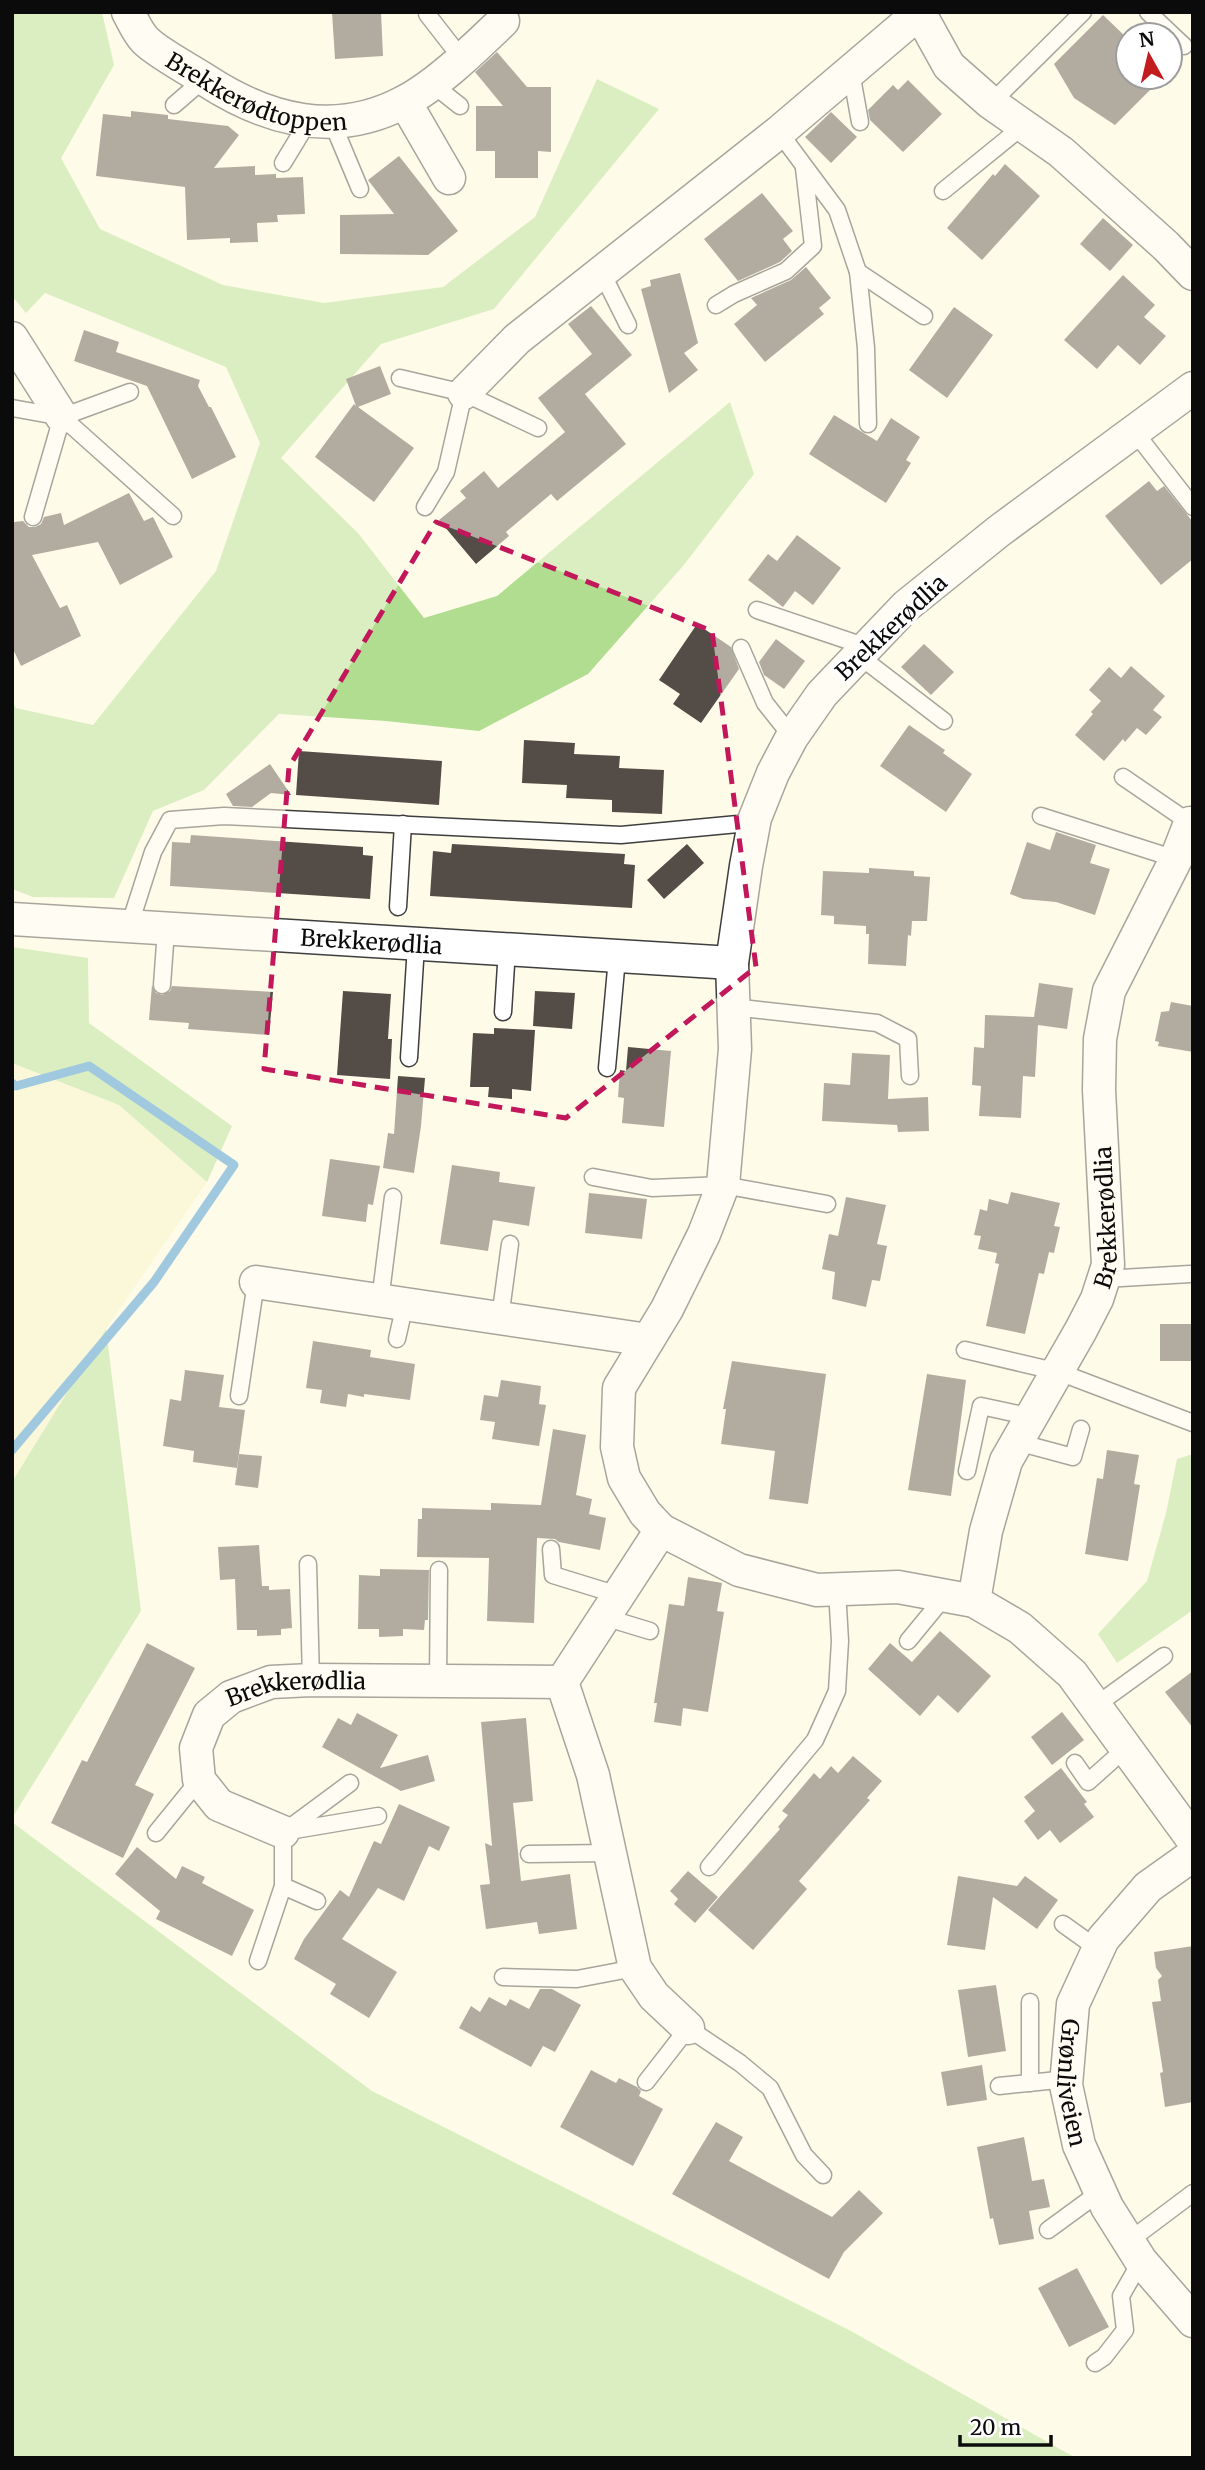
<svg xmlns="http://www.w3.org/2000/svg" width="1205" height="2470" viewBox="0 0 1205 2470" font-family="Merriweather,serif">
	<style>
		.farmland { fill: #f6f4c8 }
		.forest { fill: #b0dd90 }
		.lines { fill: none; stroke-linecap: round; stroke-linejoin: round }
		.stream { stroke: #2e8dd5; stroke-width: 9 }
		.building { fill: #544d47 }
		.service-casing { stroke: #3e3e3e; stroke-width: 19 }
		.minor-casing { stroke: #3e3e3e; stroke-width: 35 }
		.service { stroke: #fff; stroke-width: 16 }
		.minor { stroke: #fff; stroke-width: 32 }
		.marked { fill: none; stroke: #c2185b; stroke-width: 5; stroke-dasharray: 14 9; stroke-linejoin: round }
		.labels { text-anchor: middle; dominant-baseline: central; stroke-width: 7; stroke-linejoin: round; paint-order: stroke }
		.street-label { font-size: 23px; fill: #0b0b0b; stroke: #fff }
	</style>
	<rect width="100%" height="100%" fill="#fffbe9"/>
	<polygon class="farmland" points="12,1063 119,1105 207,1182 106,1329 12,1482"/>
	<g class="forest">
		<polygon points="12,12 102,12 114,65 61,158 100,229 223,285 324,303 443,287 535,217 597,79 659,109 494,309 381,344 281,458 358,533 424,618 497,596 730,402 754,474 683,566 588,674 479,731 386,721 279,714 204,790 153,811 114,898 33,897 12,889 12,701 16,708 93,725 216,571 260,443 226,367 45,293 26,313 12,296"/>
		<polygon points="12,947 88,958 89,1023 232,1126 207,1182 119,1105 12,1063"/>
		<polygon points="106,1329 141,1611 12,1818 12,1482"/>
		<polygon points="1193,1454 1193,1610 1117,1663 1098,1634 1147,1581 1166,1513 1177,1459"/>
		<polygon points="12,1822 372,2091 851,2331 1076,2458 12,2458"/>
	</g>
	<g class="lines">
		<polyline class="stream" points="12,1083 16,1086 89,1066 234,1165 154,1282 12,1450"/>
	</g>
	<g class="building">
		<polygon points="332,12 381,12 383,56 335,59"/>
		<polygon points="1103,15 1128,39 1128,77 1163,77 1115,125 1074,98 1054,64"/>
		<polygon points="497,52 527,87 551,87 551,152 538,151 538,178 495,178 495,151 476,151 476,106 503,106 475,72"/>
		<polygon points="908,80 942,114 903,152 870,120 868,110 893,85 898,90"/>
		<polygon points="131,111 168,115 168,119 228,126 239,135 214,168 255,166 255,175 276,174 276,178 303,177 305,214 277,215 278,222 257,223 258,242 230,243 230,238 187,240 185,187 96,176 103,114 131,117"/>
		<polygon points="831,112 857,137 831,163 805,137"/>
		<polygon points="399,156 458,231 428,255 340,254 340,215 394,214 368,180"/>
		<polygon points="1005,164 1040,196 982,260 947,228 993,174 995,176"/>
		<polygon points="762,193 793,231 783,239 792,251 780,262 738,281 704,239"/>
		<polygon points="1103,218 1133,245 1110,271 1080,244"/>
		<polygon points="806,267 831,298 819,308 824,314 765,362 734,324 757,305 751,298 791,280"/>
		<polygon points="680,273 698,343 684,353 698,370 669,393 641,289 651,286 650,280"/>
		<polygon points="1123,275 1155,305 1144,317 1166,336 1140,365 1118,345 1097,369 1064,340"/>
		<polygon points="591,306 632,355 585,394 626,444 557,501 551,494 506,532 509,536 476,564 439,520 466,498 460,491 484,471 498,488 565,432 538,398 592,354 568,324"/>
		<polygon points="954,307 993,335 947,398 909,370"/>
		<polygon points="84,330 119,342 116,352 200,380 198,386 209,407 211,407 236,457 192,479 147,386 74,361"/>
		<polygon points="380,366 391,394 358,407 414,448 374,502 315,457 354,404 356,406 346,379"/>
		<polygon points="834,415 877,441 891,418 920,437 906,460 911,463 886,503 809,454"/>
		<polygon points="1149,481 1157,491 1164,486 1193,522 1193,559 1161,585 1105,516"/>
		<polygon points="129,493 144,521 153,517 173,557 120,585 98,542 32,555 60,608 67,605 81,636 21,666 12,647 12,518 14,522 23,521 29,527 35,527 41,524 44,517 61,513 64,525"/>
		<polygon points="797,535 841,568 813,605 795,591 783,607 748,580 768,554 777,561"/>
		<polygon points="697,624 731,647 739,669 701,723 673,704 680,694 659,680"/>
		<polygon points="776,639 805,661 784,689 764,675 759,662"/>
		<polygon points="924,644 954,672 931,695 901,667"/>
		<polygon points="1131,666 1165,696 1153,710 1162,717 1146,735 1137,728 1125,742 1123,739 1104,761 1075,735 1093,714 1091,712 1101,701 1089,690 1109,667 1121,678"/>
		<polygon points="909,725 945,750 943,753 972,774 946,812 880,766"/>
		<polygon points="524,740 575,743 574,754 620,756 619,768 664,770 662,814 612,812 612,800 566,798 567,785 522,783"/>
		<polygon points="299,751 442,761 439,805 296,795"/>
		<polygon points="270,764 291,795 271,793 252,807 233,806 226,794"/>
		<polygon points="1056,832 1096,845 1090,863 1110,869 1095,915 1056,902 1023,899 1010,894 1027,842 1050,850"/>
		<polygon points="191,835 363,847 363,855 373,856 370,899 170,886 172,842 190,843"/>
		<polygon points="452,844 625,854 624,864 635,865 632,908 430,896 433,851 451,853"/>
		<polygon points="687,844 704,863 664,899 647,880"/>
		<polygon points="869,868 914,871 914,876 930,877 927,921 912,921 911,936 908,935 906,966 868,964 869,934 866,934 866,926 834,924 834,916 821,915 823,871 869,873"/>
		<polygon points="1039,983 1073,988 1067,1029 1038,1025 1035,1077 1023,1076 1021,1118 979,1116 981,1086 972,1085 974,1047 984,1048 985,1015 1034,1017"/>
		<polygon points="152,985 156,993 162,995 170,991 172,986 273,992 269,1035 188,1029 189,1023 149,1020"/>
		<polygon points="343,991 391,994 388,1039 392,1039 390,1079 337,1075"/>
		<polygon points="535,991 575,993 572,1029 533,1026"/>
		<polygon points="1171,1002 1193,1006 1193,1052 1158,1046 1159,1042 1155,1041 1161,1012 1169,1011"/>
		<polygon points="494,1028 535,1030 531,1091 512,1089 512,1099 488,1097 489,1087 470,1087 473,1033 494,1034"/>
		<polygon points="628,1047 671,1051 664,1127 622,1123 624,1098 618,1097 620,1070 626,1071"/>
		<polygon points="852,1053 890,1055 888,1099 928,1097 929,1131 898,1132 897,1125 822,1121 824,1083 850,1085"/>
		<polygon points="398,1076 425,1078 421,1126 414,1173 383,1168 388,1133 394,1134"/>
		<polygon points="330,1159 380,1166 373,1205 368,1204 366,1222 322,1216"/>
		<polygon points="452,1165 500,1172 499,1182 535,1187 529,1226 493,1220 488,1251 440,1244"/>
		<polygon points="1011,1192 1060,1203 1054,1226 1060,1227 1054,1253 1049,1252 1044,1274 1039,1273 1025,1334 986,1326 999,1264 995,1263 997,1253 978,1249 981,1236 974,1235 980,1209 987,1211 989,1199 1008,1204"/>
		<polygon points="589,1193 647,1199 642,1239 585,1233"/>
		<polygon points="846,1197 886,1205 877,1244 887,1246 880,1281 872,1280 866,1307 832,1299 835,1272 822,1269 829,1234 838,1236"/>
		<rect x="1160" y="1324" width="33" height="37"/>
		<polygon points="313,1341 371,1350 370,1357 415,1364 410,1400 364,1394 364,1397 348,1394 346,1407 320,1403 322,1390 306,1388"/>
		<polygon points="732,1361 826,1374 808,1504 769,1499 775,1451 721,1444 726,1409 723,1409"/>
		<polygon points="185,1370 224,1375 219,1407 245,1410 237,1468 193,1462 194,1451 163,1446 170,1399 181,1401"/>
		<polygon points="927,1374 966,1380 951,1496 908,1490"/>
		<polygon points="501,1380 541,1386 539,1404 546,1405 539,1446 492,1439 495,1422 480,1420 484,1395 498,1397"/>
		<polygon points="553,1429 586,1435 576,1495 592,1499 589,1514 606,1518 600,1550 559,1542 555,1539 537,1538 534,1623 487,1621 489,1558 417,1557 418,1519 422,1519 422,1508 491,1510 491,1503 541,1505"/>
		<polygon points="1107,1450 1139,1455 1134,1484 1140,1485 1128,1561 1085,1554 1097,1478 1103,1479"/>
		<polygon points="239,1454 262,1456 258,1488 235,1485"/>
		<polygon points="259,1545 262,1586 269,1586 269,1590 290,1589 292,1628 281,1629 281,1635 257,1636 257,1630 237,1630 235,1579 220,1580 218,1547"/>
		<polygon points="380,1569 429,1570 428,1620 425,1620 424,1630 403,1629 403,1636 379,1637 379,1629 358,1629 359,1575 380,1576"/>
		<polygon points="688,1577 722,1583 717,1611 724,1612 708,1712 683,1708 681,1726 654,1722 657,1703 654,1703 669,1604 684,1606"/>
		<polygon points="940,1631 991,1676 958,1713 938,1695 920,1716 868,1669 890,1643 912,1662"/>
		<polygon points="147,1643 195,1668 135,1785 154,1794 123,1858 51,1823 82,1760 87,1762"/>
		<polygon points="1193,1671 1193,1728 1165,1692"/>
		<polygon points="1062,1712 1084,1740 1052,1765 1031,1737"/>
		<polygon points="357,1713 398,1735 380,1768 428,1755 435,1781 401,1791 322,1747 338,1718 351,1725"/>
		<polygon points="526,1718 533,1801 513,1803 521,1881 570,1874 577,1929 539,1934 537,1922 486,1929 480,1885 490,1884 485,1843 492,1846 481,1722"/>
		<polygon points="853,1756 882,1781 867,1798 870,1800 799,1881 807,1889 753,1950 708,1910 780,1829 778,1827 788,1815 782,1811 814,1773 820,1779 831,1766 838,1773"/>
		<polygon points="1061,1768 1087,1802 1084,1804 1094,1817 1060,1843 1050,1830 1038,1840 1024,1821 1035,1811 1024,1797"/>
		<polygon points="399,1804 450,1827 439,1851 429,1846 404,1901 378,1888 342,1939 397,1972 369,2018 330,1994 336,1984 294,1959 304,1939 340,1890 349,1897 374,1841 381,1844"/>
		<polygon points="137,1847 176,1879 182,1866 205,1877 202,1883 254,1910 232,1956 156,1919 160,1911 115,1874"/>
		<polygon points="688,1871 718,1897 695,1923 674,1904 678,1899 670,1891"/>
		<polygon points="958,1876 1017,1886 1025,1876 1058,1900 1037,1929 993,1897 985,1950 947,1945"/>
		<polygon points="1193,1946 1193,2102 1165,2107 1160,2073 1163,2072 1152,2002 1161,2001 1158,1980 1162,1976 1156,1968 1154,1952"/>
		<polygon points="996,1985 1006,2051 968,2057 958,1990"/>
		<polygon points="540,1989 552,1989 581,2005 555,2052 543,2046 531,2067 459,2028 471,2006 480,2012 489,1997 506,2006 510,1999 529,2009"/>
		<polygon points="982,2065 987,2100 947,2106 941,2072"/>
		<polygon points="591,2070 616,2083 619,2078 637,2087 641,2091 639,2096 663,2109 633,2166 560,2127"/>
		<polygon points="716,2122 743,2137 729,2161 832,2217 859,2190 883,2213 844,2252 829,2279 672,2194"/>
		<polygon points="1024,2137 1032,2181 1044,2179 1050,2207 1029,2211 1034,2239 999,2245 993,2218 990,2219 977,2147"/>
		<polygon points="1077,2268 1109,2327 1069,2347 1038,2288"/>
	</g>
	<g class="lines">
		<defs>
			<g id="service">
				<polyline points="1148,12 1184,46"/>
				<polyline points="427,14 462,59"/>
				<polyline points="851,72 860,122"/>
				<polyline points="431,83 460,106"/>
				<polyline points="991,103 1083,12"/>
				<polyline points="174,105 204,79"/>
				<polyline points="332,122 360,189"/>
				<polyline points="779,132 837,210 858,272 866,348 868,424"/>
				<polyline points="283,163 308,122"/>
				<polyline points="943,191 1023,126"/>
				<polyline points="858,272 924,316"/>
				<polyline points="602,273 628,325"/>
				<polyline points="716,305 734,294 786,271 813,246 804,168"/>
				<polyline points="400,378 464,393 538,428"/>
				<polyline points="12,408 62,417 130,392"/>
				<polyline points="62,417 173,516"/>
				<polyline points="1134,431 1193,507"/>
				<polyline points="425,507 446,472 464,393"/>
				<polyline points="33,517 62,417"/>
				<polyline points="757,610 867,647"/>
				<polyline points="741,648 765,703 792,737"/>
				<polyline points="858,655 944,721"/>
				<polyline points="1123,777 1193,825"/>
				<polyline points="1041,816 1176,859"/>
				<polyline points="398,907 403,824"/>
				<polyline points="129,927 153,852 170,820 224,816 621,835 738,824 755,818"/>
				<polyline points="162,985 166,930"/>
				<polyline points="733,1007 877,1023 908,1039 910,1076"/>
				<polyline points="503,1012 507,949"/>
				<polyline points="409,1058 416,945"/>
				<polyline points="607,1068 617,958"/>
				<polyline points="593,1177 652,1188 723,1185 827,1204"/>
				<polyline points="1104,1279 1190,1274"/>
				<polyline points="380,1301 393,1197"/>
				<polyline points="500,1318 510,1244"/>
				<polyline points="397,1339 405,1304"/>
				<polyline points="965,1350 1059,1372 1193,1423"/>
				<polyline points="239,1396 256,1282"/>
				<polyline points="1017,1442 1073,1457 1081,1429"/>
				<polyline points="967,1471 981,1406 1032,1417"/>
				<polyline points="551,1549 553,1575 618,1595"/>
				<polyline points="308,1564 311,1680"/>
				<polyline points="604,1617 650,1631"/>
				<polyline points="908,1641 945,1596"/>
				<polyline points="438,1681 439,1570"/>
				<polyline points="1095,1706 1164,1656"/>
				<polyline points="1075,1763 1088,1782 1126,1748"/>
				<polyline points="288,1829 350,1783"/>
				<polyline points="283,1832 378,1816"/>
				<polyline points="156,1833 199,1780"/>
				<polyline points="529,1854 610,1853"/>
				<polyline points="709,1867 815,1740 837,1691 840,1641 837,1590"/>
				<polyline points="283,1886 317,1901"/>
				<polyline points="1063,1924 1098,1949"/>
				<polyline points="258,1961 283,1886 283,1832"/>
				<polyline points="503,1977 577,1979 635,1968"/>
				<polyline points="1030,2002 1030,2083"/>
				<polyline points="646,2082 688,2028 740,2063 770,2088 804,2155 823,2175"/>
				<polyline points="999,2086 1067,2079"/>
				<polyline points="1048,2230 1100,2192"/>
				<polyline points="1129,2241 1193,2193"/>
				<polyline points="1095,2363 1104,2357 1125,2330 1121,2296 1141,2261"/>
			</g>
			<g id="minor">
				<path id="s1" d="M 128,12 C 133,21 138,33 145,40 C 156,52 192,71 207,81 C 269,121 336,138 404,102 C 437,85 476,47 503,21"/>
				<polyline points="919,12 949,66 991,103 1061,152 1166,246 1193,274"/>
				<polyline points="405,102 449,178"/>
				<polyline points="12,338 62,417"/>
				<polyline points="1193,388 999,531 906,606 822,694 792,737 773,773 755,818 746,866 732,963 735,1049 723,1185 704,1234 667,1309 619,1388 617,1447 624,1478 645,1513 661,1530 739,1570 817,1590 898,1587 974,1601 1020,1628 1072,1674 1193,1840"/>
				<polyline points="464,393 517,339 779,132 919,13"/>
				<path id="s2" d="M 12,919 L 732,963"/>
				<polyline points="256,1282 648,1340"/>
				<polyline points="661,1530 562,1682 593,1775 635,1968 654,1996 688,2028"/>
				<path id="s3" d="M 974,1601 L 986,1531 L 1006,1461 L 1081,1330 L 1097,1299 L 1108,1265 L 1099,1090 L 1100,1039 L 1109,991 L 1176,859 L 1190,823"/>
				<path id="s4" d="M 283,1832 L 219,1805 L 199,1780 L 196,1748 L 209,1715 L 231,1697 L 271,1682 L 311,1680 L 562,1682"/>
				<path id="s5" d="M 1193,1855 L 1148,1887 L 1103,1939 L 1073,2004 L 1066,2085 L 1079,2145 L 1107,2207 L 1141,2261 L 1193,2321"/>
			</g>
		</defs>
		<use href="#service" class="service-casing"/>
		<use href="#minor" class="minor-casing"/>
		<use href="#service" class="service"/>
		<use href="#minor" class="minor"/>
	</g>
	<path d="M0 0H1205V2470H0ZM 436,522 L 712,631 L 756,967 L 566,1118 L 264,1069 L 289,767 Z" fill="#fffbe9" fill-opacity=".55" fill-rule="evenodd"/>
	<path class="marked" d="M 436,522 L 712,631 L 756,967 L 566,1118 L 264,1069 L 289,767 Z"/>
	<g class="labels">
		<g class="street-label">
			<text stroke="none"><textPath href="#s1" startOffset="159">Brekkerødtoppen</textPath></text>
			<text transform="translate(891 627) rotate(-43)">Brekkerødlia</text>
			<text stroke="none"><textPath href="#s2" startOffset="360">Brekkerødlia</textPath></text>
			<text stroke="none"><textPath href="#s3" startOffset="413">Brekkerødlia</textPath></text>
			<text stroke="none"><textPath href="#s4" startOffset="264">Brekkerødlia</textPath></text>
			<text stroke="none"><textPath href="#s5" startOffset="275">Grønliveien</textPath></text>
		</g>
	</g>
	<rect width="1205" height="2470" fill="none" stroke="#0b0b0b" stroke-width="28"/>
	<g transform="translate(1149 56) rotate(352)"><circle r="33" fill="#ffffff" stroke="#9d9d9d" stroke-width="2"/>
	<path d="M0-5L12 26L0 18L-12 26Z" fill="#c21c1f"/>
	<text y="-10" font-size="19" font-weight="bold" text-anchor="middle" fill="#0b0b0b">N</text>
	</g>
	<path d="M960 2435v10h91v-10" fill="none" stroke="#0b0b0b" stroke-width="3.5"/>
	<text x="970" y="2435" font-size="21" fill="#0b0b0b" stroke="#ffffff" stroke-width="5" paint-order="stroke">20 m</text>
</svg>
